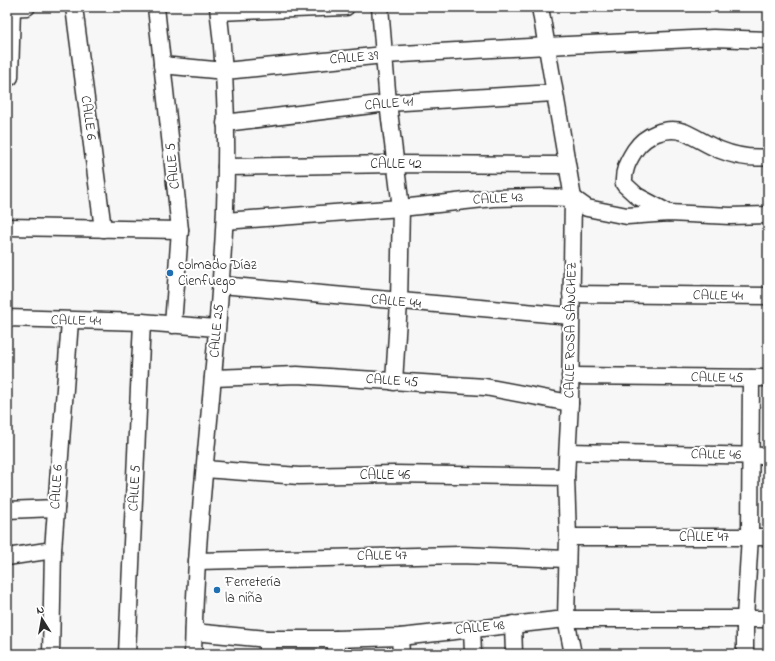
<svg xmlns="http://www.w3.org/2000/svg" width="775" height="661" viewBox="0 0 775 661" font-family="'Indie Flower',sans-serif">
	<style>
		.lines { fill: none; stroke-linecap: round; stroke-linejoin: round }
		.minor-casing { stroke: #2b2b2b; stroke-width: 19 }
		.minor { stroke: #fff; stroke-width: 16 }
		.poi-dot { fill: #1f6fb2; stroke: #fff; stroke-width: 1.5 }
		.labels { text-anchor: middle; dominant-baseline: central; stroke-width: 4; stroke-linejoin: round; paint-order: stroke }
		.street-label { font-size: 14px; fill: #2b2b2b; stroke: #fff }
		.poi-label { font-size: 14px; fill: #2b2b2b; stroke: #fff; text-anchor: start }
	</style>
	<rect width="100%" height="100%" fill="#f7f7f7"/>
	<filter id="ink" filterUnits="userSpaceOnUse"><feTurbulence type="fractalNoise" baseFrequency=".025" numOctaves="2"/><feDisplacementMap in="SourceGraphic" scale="8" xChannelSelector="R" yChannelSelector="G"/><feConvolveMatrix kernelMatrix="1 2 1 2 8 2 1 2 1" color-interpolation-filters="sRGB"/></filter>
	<g filter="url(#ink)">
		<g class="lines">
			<defs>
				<g id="minor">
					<polyline points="74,7 103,229"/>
					<polyline points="156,7 180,230 173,325"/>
					<polyline points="380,7 388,103 401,208 399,302 394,382"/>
					<polyline points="540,7 573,198 570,403 566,477 568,537 566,619 573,654"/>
					<polyline points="7,8 27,7"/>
					<polyline points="219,12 346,7"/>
					<polyline points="162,65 225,71 384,55 547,46 713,38 768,40"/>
					<polyline points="10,77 12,8"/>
					<polyline points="225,123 388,103 554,93"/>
					<polyline points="226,167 396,164 566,165"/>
					<path d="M 669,213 L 637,196 L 624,184 C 623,170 628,161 635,150 C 645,135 666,126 684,132 C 696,137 707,145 720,150 C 735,156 751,159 768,157"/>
					<polyline points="225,221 401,208 493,198 540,197 573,198 587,208 627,216 669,213 730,216 768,215"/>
					<polyline points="7,227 180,230"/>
					<polyline points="221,285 571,316"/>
					<polyline points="571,294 768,296"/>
					<polyline points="7,318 142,322 216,328"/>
					<polyline points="570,376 768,378"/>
					<polyline points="213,378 297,375 485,387 570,403"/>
					<polyline points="568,452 768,456"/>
					<polyline points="205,469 299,476 394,474 566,477"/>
					<polyline points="7,510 56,508"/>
					<polyline points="568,537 768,537"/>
					<polyline points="7,557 53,550"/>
					<polyline points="197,561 460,555 567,559"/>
					<polyline points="513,624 514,654"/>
					<polyline points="472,628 473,654"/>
					<polyline points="194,630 204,633 267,639 336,639 400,637 566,619 768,619"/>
					<polyline points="400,637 401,654"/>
					<polyline points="51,654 53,550 70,321"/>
					<polyline points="127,654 142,322"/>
					<path d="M 193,654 C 197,438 245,223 218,7"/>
					<polyline points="267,654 267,639"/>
					<polyline points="336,654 336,639"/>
					<polyline points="745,654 745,618 750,536 751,378"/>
				</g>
			</defs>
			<use href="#minor" class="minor-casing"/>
			<use href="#minor" class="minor"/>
		</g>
	</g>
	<g class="poi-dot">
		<circle cx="170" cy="273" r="4"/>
		<circle cx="217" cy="590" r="4"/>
	</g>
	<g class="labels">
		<g class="street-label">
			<text transform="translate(354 58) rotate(-5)">CALLE 39</text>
			<text transform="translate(389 104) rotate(-5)">CALLE 41</text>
			<text transform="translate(88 118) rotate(82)">CALLE 6</text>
			<text x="396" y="164">CALLE 42</text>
			<text transform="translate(173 166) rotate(-96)">CALLE 5</text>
			<text transform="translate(498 199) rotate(-3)">CALLE 43</text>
			<text transform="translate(718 296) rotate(1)">CALLE 44</text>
			<text transform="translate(396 302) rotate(5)">CALLE 44</text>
			<text transform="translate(76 321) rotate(1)">CALLE 44</text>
			<text transform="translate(571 330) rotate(-89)">CALLE ROSA SÁNCHEZ</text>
			<text transform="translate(217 331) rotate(-85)">CALLE 25</text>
			<text transform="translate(717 378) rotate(1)">CALLE 45</text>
			<text transform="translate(392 381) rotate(4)">CALLE 45</text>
			<text transform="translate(716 455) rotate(1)">CALLE 46</text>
			<text x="385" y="475">CALLE 46</text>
			<text transform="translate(57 487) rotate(-86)">CALLE 6</text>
			<text transform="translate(135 488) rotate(-87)">CALLE 5</text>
			<text x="704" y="537">CALLE 47</text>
			<text transform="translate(382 556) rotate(-1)">CALLE 47</text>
			<text transform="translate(480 628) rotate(-6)">CALLE 48</text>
		</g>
		<g class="poi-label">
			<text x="178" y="265">colmado Díaz<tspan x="178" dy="16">Cienfuego</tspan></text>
			<text x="225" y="582">Ferretería<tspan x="225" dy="16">la niña</tspan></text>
		</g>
	</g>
	<rect width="775" height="661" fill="none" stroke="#fff" stroke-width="24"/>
	<rect x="12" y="12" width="751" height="637" fill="none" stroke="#2b2b2b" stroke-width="1.5" filter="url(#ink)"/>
	<g transform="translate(42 619) rotate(349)" stroke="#ffffff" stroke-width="3" paint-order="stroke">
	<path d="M0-3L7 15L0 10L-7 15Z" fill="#2b2b2b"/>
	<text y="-6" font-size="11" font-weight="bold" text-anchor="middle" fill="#2b2b2b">N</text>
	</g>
</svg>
